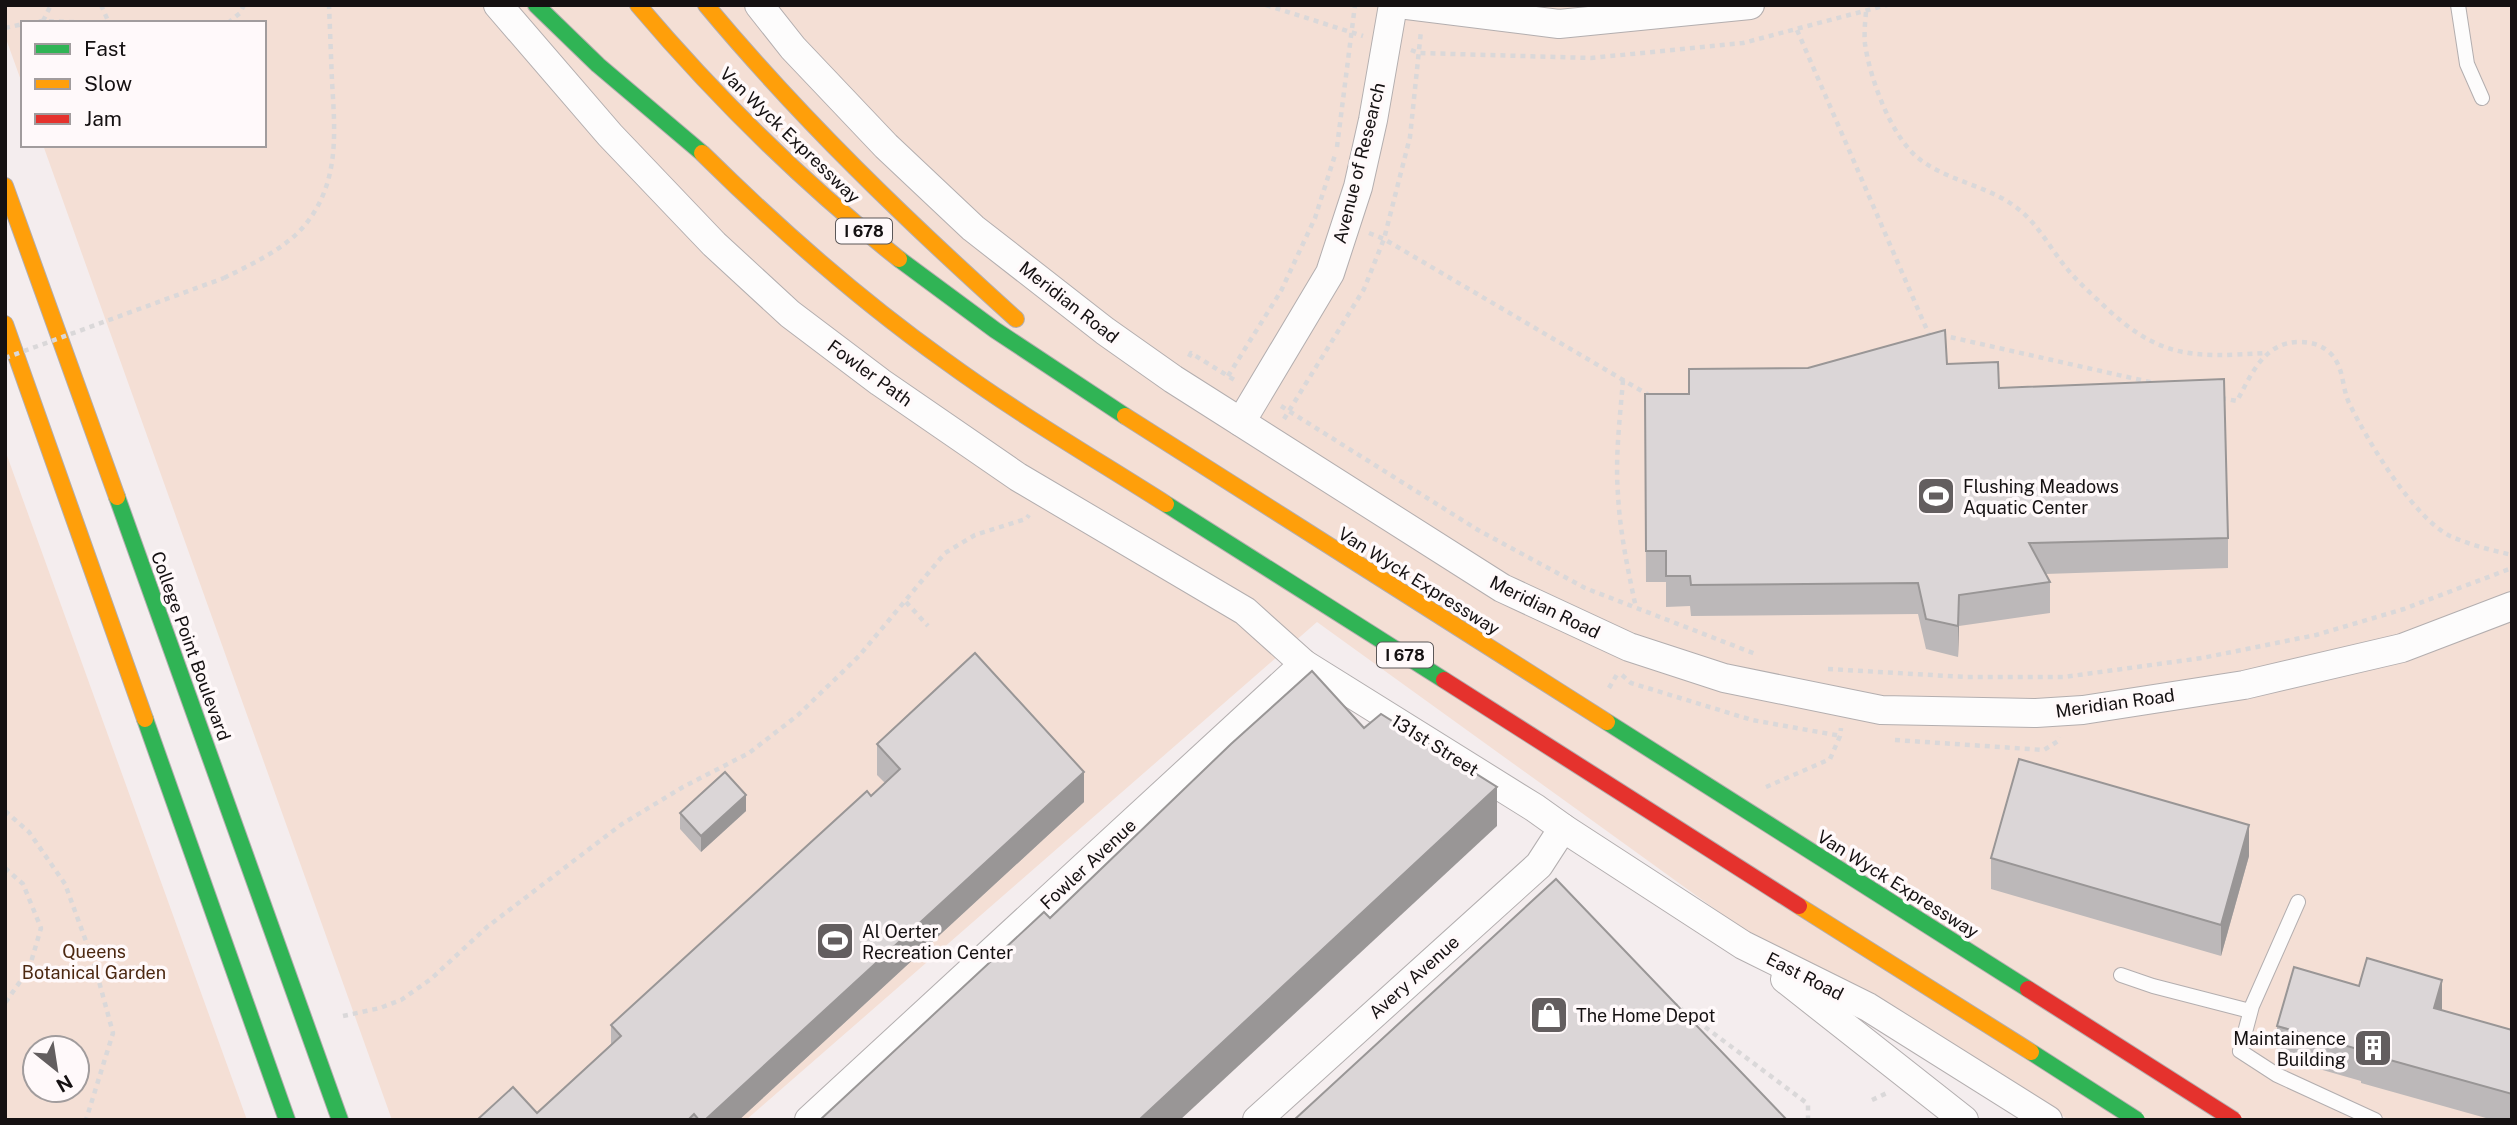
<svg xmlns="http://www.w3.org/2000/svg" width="2517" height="1125" viewBox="0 0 2517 1125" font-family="'Public Sans',sans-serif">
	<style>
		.green { fill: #f4dfd5; fill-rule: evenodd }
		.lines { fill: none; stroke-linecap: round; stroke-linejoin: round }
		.lane-casing { stroke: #b3aeaf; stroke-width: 16 }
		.street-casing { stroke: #b3aeaf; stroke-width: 30 }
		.fast-casing { stroke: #b3aeaf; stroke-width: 18 }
		.slow-casing { stroke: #b3aeaf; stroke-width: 18 }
		.path { stroke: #dad8d9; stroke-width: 4.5; stroke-dasharray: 5 5; stroke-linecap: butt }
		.lane { stroke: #fdfcfc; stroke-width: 14 }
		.street { stroke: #fdfcfc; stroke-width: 28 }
		.fast { stroke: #30b455; stroke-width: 16 }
		.slow { stroke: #ff9f0a; stroke-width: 16 }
		.fast-bridge-casing { stroke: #b3aeaf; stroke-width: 18; stroke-linecap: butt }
		.slow-bridge-casing { stroke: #b3aeaf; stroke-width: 18; stroke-linecap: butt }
		.jam-bridge-casing { stroke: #b3aeaf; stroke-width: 18; stroke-linecap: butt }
		.path-bridge { stroke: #dad8d9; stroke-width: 4.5; stroke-dasharray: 5 5; stroke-linecap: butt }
		.fast-bridge { stroke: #30b455; stroke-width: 16 }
		.slow-bridge { stroke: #ff9f0a; stroke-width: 16 }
		.jam-bridge { stroke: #e5322d; stroke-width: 16 }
		.wall { fill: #bcb8b9 }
		.shaded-wall { fill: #999696 }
		.building { fill: #dbd6d7; stroke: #999696; stroke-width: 2 }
		.labels { text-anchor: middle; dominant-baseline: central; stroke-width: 7; stroke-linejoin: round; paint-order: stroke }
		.shield { fill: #fff9fa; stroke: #5b5758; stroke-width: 2 }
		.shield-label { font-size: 16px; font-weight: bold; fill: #151112 }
		.street-label { font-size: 18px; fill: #151112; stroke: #fff9fa }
		.poi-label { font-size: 18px; fill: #151112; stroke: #fff9fa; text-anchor: start }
		.park-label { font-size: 18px; fill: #4c2811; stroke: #fff9fa }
	</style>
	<rect width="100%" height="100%" fill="#f4edee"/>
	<g class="green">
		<polygon points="5,5 2512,5 2512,1120 2069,1120 1961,1050 1737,925 1317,622 746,1120 392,1120 43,145 264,145 264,23 23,23 23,86 5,36"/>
		<path d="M 5,450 L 247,1120 L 5,1120 ZM 35,1048 L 77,1048 L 77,1090 L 35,1090 Z"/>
	</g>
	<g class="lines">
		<defs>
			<g id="lane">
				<polyline points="2458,5 2467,64 2482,98"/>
				<polyline points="2298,902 2252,1006 2240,1051 2277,1075 2375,1120"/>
				<polyline points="2121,975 2153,986 2250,1011"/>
			</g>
			<g id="street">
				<polyline points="498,5 610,135 714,244 790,314 880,382 1018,477 1245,611 1304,664 1535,808 1563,828 1743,945 1868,1007 2048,1120"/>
				<polyline points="759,5 793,48 886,146 973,228 1105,331 1173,379 1502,588 1629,647 1724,678 1881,710 2036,713 2083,710 2244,685 2402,648 2512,606"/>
				<polyline points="1407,5 1559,24 1750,5"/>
				<polyline points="1241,422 1330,273 1358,187 1373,120 1393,5"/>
				<polyline points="1785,979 1964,1120"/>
				<polyline points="809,1120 1304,664"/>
				<polyline points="1257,1120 1539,865 1563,828"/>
			</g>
			<g id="fast">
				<polyline points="536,5 598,65 702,153"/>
				<polyline points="899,259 995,330 1125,416"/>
				<polyline points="117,497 340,1120"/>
				<polyline points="145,719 287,1120"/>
			</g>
			<g id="slow">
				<path d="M 638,5 C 717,98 803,183 899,259"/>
				<path d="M 706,5 C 801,119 906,220 1016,319"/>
				<polyline points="5,186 117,497"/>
				<polyline points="5,324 145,719"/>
			</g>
		</defs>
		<use href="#lane" class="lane-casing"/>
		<use href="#street" class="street-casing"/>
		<use href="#fast" class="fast-casing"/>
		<use href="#slow" class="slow-casing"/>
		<g class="path">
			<polyline points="101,5 109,23"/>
			<polyline points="1266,5 1363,36"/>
			<path d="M 1866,12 C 1865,23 1864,34 1865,44 C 1870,79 1892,140 1922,161 C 1951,182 1989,186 2017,208 C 2037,223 2049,246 2064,265 C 2075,279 2088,291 2101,303 C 2158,358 2190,358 2265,353"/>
			<polyline points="43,21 51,5"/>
			<polyline points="29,23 43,21 100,23"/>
			<polyline points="228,23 240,13 244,5"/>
			<polyline points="5,28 23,24"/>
			<polyline points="1797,30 1930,337"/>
			<polyline points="1411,50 1419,53 1591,58 1743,43 1887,5"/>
			<polyline points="1337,147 1355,5"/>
			<polyline points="1369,233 1384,239 1652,397"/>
			<path d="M 224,278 C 252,264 285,249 305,225 C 340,182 335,132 332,81 C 331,56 330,30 329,5"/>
			<polyline points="1941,335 2154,383"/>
			<polyline points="1189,357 1191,353 1236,381"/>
			<polyline points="1228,376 1281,291 1315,218 1335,155"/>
			<path d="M 1623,380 C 1620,418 1615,456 1618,495 C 1620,533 1628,570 1636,608"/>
			<path d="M 2221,398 L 2237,401 C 2251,375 2264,342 2299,342 C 2310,342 2320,344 2329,352 C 2345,366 2341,388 2350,405 C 2369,443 2413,517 2450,536 C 2470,545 2491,550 2512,555"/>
			<polyline points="1281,406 1478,530 1585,588 1758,655"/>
			<polyline points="1284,419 1364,289 1384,239 1410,137 1421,31"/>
			<polyline points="906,602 928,626"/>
			<polyline points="1828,669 1965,677 2064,677 2202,658 2316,635 2404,609 2512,568"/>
			<polyline points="1622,675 1631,683 1752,720 1841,736"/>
			<polyline points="1609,688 1619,671"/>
			<polyline points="1895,740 2044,750 2058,741 2059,737"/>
			<polyline points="1766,787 1830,759 1840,736 1841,728"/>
			<polyline points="5,811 29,832 65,884 94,963 113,1033 86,1120"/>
			<polyline points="5,868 23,884 41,928 29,969 5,1003"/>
			<polyline points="1673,1003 1808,1104 1808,1120"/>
			<polyline points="343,1016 380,1008 401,1000 431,979 487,927 622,824 683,787 749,753 798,715 859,656 945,553 975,535 1026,519 1029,515"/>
			<polyline points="1872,1100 1887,1093"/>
		</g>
		<use href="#lane" class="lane"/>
		<use href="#street" class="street"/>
		<use href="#fast" class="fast"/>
		<use href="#slow" class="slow"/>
		<defs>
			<g id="fast-bridge">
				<polyline points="1166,504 1444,680"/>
				<polyline points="1607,722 2028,989"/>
				<polyline points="2031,1052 2137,1120"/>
			</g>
			<g id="slow-bridge">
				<path d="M 702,153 C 778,228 857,298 944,360 C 1015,412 1092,457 1166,504"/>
				<polyline points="1125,416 1607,722"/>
				<polyline points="1799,906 2031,1052"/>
			</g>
			<g id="jam-bridge">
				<polyline points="1444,680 1799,906"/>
				<polyline points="2028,989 2234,1120"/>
			</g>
		</defs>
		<use href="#fast-bridge" class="fast-bridge-casing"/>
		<use href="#slow-bridge" class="slow-bridge-casing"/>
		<use href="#jam-bridge" class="jam-bridge-casing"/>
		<polyline class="path-bridge" points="5,358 224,278"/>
		<use href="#fast-bridge" class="fast-bridge"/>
		<use href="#slow-bridge" class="slow-bridge"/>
		<use href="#jam-bridge" class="jam-bridge"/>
	</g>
	<g class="wall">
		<polygon points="1947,364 1999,388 2228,538 2228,568 2045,574 2050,582 2050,613 1959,626 1958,657 1926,649 1918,614 1691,616 1690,606 1666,607 1666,582 1646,582 1645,394 1689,394 1808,368"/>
		<polygon points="877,744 1084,802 739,1120 477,1120 537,1113 611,1044 611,1025 885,783 877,775"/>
		<polygon points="746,811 701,852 680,829 680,813"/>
		<polygon points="2249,856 2221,956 1991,889 1991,858"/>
		<polygon points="2442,1010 2512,1030 2512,1120 2493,1120 2361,1083 2361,1081 2277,1057 2277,1026"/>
	</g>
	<g class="shaded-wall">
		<polygon points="1959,595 1959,626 1958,657 1958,626"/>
		<polygon points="1084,772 1084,802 739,1120 705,1120"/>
		<polygon points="1497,787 1497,826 1180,1120 1139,1120"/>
		<polygon points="746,795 746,811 701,852 701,836"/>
		<polygon points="2249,825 2249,856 2221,956 2221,925"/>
		<polygon points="2442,980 2442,1010 2434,1008"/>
	</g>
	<g class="building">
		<polygon points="1945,330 1947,364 1998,362 1999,388 2224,379 2228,538 2029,543 2050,582 1959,595 1958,626 1926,619 1918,583 1691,585 1690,576 1666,576 1666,551 1646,551 1645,394 1689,394 1689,369 1808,368"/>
		<polygon points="975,653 1084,772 705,1120 699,1120 694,1114 688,1120 477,1120 513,1087 537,1113 621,1036 611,1025 867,791 871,796 900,769 877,744"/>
		<polygon points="1312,671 1364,728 1381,714 1497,787 1139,1120 821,1119 1044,912 1050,918 1231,744"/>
		<polygon points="2019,759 2249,825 2221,925 1991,858"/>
		<polygon points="725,772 746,795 701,836 680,813"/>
		<polygon points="1556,879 1787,1120 1294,1120"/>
		<polygon points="2367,958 2442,980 2434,1008 2512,1030 2512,1094 2361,1052 2361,1050 2277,1026 2294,967 2359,986"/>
	</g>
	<defs>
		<symbol id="stadium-square" viewBox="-11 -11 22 22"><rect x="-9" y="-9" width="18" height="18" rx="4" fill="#635e5f" stroke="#fff9fa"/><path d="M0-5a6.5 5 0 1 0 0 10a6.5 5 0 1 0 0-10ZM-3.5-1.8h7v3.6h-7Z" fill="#fff"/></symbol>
		<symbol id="shop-square" viewBox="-11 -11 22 22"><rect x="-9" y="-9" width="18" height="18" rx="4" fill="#635e5f" stroke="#fff9fa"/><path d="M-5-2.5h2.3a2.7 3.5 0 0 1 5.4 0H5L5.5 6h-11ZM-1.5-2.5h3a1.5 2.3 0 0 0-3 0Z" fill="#fff"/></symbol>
		<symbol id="building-square" viewBox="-11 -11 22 22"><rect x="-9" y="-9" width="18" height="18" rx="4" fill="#635e5f" stroke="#fff9fa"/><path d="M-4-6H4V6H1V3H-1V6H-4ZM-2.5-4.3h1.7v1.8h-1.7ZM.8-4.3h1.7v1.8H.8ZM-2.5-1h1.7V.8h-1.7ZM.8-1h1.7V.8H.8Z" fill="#fff"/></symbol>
	</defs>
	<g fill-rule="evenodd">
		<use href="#stadium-square" x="1914" y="474" width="44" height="44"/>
		<use href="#stadium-square" x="813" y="919" width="44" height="44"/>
		<use href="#shop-square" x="1527" y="993" width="44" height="44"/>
		<use href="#building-square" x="2351" y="1026" width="44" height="44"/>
	</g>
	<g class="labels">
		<g class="shield">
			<rect x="836" y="218.5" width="56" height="25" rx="5"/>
			<rect x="1377" y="642.5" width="56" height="25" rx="5"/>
		</g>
		<g class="shield-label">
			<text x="864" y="231">I 678</text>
			<text x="1405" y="655">I 678</text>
		</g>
		<g class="street-label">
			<text transform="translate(790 135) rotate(44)">Van Wyck Expressway</text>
			<text transform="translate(1359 163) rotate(-76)">Avenue of Research</text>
			<text transform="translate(1069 302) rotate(38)">Meridian Road</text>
			<text transform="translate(870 373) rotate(36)">Fowler Path</text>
			<text transform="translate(1419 581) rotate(32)">Van Wyck Expressway</text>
			<text transform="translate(1545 607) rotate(26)">Meridian Road</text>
			<text transform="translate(191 646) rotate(70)">College Point Boulevard</text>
			<text transform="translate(2115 703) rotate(-8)">Meridian Road</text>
			<text transform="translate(1435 745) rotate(32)">131st Street</text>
			<text transform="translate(1088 864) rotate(-43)">Fowler Avenue</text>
			<text transform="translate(1898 884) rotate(32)">Van Wyck Expressway</text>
			<text transform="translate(1805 976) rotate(27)">East Road</text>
			<text transform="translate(1414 977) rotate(-42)">Avery Avenue</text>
		</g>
		<g class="poi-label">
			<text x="1963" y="486">Flushing Meadows<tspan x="1963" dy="21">Aquatic Center</tspan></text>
			<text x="862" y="931">Al Oerter<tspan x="862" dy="21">Recreation Center</tspan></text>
			<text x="1576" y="1015">The Home Depot</text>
			<text x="2346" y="1038" text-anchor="end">Maintainence<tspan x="2346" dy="21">Building</tspan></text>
		</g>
		<g class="park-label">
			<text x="94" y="951">Queens<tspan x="94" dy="21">Botanical Garden</tspan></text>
		</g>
	</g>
	<rect width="2517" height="1125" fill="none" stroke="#151112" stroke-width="14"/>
	<rect x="21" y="21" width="245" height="126" fill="#fff9fa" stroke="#a19c9d" stroke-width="2"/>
	<rect x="35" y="44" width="35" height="10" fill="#30b455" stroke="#a19c9d" stroke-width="2"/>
	<text x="84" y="56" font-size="21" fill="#151112">Fast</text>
	<rect x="35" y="79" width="35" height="10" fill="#ff9f0a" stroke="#a19c9d" stroke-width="2"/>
	<text x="84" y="91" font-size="21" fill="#151112">Slow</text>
	<rect x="35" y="114" width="35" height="10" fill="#e5322d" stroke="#a19c9d" stroke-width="2"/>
	<text x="84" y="126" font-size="21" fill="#151112">Jam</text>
	<g transform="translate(56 1069) rotate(150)"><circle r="33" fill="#fff9fa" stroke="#a19c9d" stroke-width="2"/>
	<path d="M0-5L12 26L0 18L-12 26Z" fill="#635e5f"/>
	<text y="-10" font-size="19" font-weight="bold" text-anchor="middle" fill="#151112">N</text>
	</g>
</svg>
